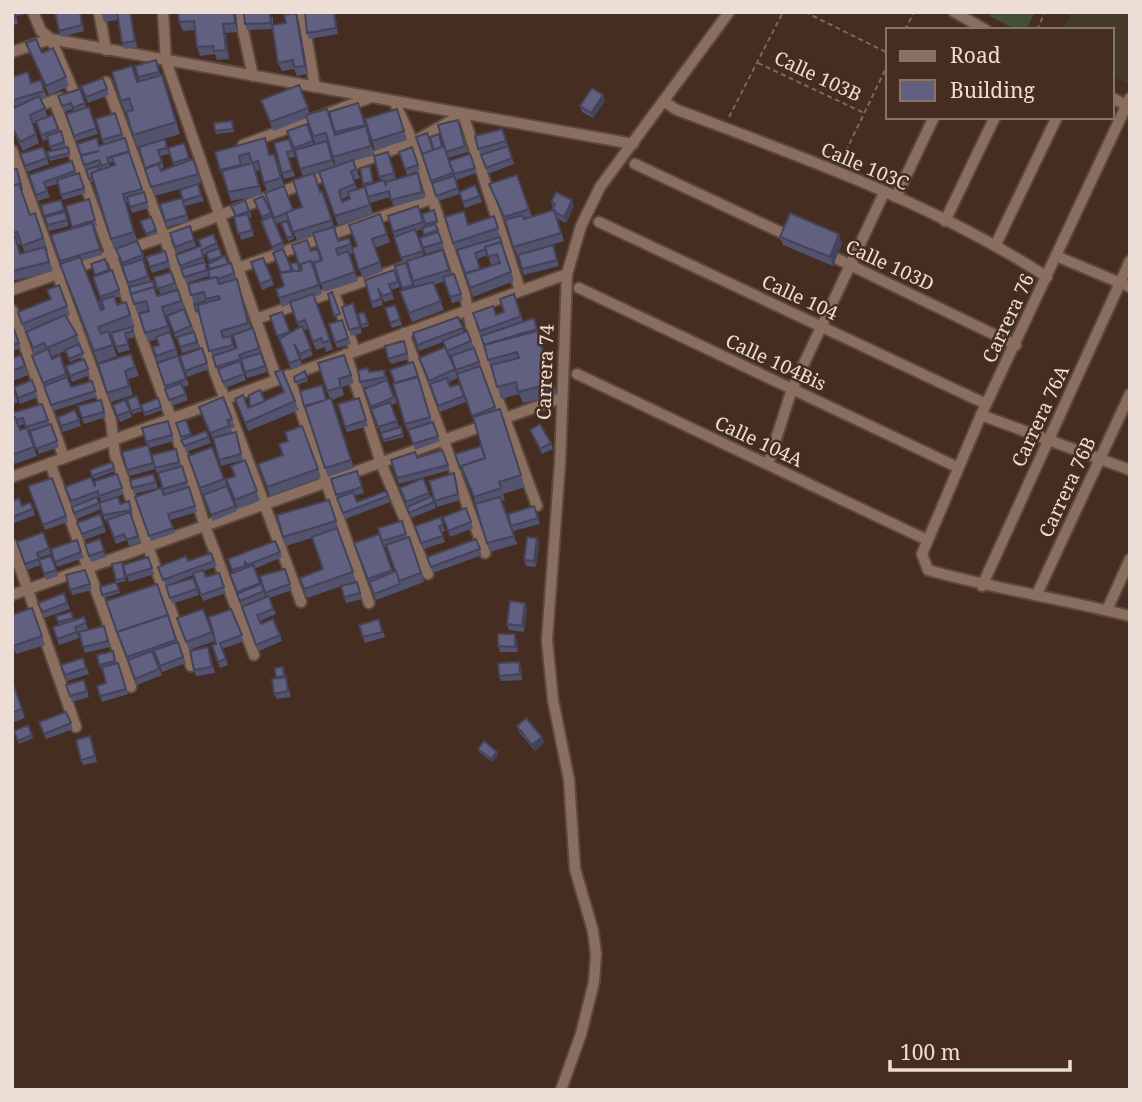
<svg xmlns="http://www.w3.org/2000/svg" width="1142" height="1102" viewBox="0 0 1142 1102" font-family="'Noto Serif',serif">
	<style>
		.education { fill: #433a29 }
		.green { fill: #454e38 }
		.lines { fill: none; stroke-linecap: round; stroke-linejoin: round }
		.street-casing { stroke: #5c493e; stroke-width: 14 }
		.path { stroke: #7d685e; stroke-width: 2; stroke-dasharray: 5 3.5; stroke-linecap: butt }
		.street { stroke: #8a6e60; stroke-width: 10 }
		.wall { fill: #53536e; fill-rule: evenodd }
		.shaded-wall { fill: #44435a }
		.building { fill: #616080; stroke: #44435a; stroke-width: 2 }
		.labels { text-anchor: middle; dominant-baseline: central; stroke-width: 5; stroke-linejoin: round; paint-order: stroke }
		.street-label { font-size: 19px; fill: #ecddd5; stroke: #452d21 }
	</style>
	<rect width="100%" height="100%" fill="#452d21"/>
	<polygon class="education" points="1071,12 1130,12 1128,84 1112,76 1112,30 1063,30"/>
	<polygon class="green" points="991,12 1035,12 1026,30 1017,30 989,16"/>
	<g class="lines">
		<defs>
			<g id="street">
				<polyline points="33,12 41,31 51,39 633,144"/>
				<polyline points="99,12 106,50"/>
				<polyline points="163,12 166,61 277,380"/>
				<polyline points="239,12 253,76"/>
				<polyline points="302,12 315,87"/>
				<polyline points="954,12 986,30"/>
				<polyline points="12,52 51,39 74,93"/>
				<polyline points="106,82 301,602"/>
				<polyline points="1112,98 1130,107"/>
				<path d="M 1130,98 L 981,415 L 922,554 L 928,570 C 995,589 1063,599 1130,616"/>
				<polyline points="54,100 171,418 205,526 254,655"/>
				<polyline points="394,101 413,142 465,295 471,326 537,506"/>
				<path d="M 664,101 L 675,109 C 801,157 933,203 1047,277"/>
				<polyline points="12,115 61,98"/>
				<polyline points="243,145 369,98"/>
				<polyline points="12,150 111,421 115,455 191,666"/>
				<polyline points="635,164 793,238"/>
				<polyline points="896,197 934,117"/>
				<polyline points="945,221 995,117"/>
				<polyline points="599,222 986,404"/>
				<polyline points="996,244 1057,117"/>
				<polyline points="823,252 1016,345"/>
				<polyline points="1056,256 1130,287"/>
				<polyline points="238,268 431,199"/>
				<polyline points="579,288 957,467"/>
				<polyline points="12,290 163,237 413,142 463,114 520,290"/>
				<polyline points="333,291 355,351"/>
				<polyline points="12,310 64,458"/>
				<polyline points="256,319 410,265"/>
				<polyline points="404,333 485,553"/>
				<polyline points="346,354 381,463 428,574"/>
				<polyline points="577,374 927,540"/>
				<polyline points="288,375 369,603"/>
				<polyline points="981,415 1130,470"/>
				<polyline points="50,463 131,687"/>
				<polyline points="768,464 792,389 884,193"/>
				<polyline points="12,477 567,274"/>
				<polyline points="12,545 76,727"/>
				<polyline points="982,586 1130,261"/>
				<polyline points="1037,594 1130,394"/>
				<polyline points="12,595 561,398"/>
				<polyline points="1107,610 1130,559"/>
				<polyline points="561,1090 581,1034 594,982 596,954 593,931 575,869 569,780 553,700 547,640 560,463 567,274 581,226 600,187 729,12"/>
			</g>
		</defs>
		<use href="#street" class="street-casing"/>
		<g class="path">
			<polyline points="805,12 888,53"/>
			<polyline points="905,30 914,12"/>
			<polyline points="1037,30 1045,12"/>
			<polyline points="758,63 864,113"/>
			<polyline points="729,117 783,12"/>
			<polyline points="842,159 888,64"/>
		</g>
		<use href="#street" class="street"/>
	</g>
	<g class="wall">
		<polygon points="12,12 30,12 31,13 16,16 18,24 12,25"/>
		<polygon points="81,12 84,31 61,37 59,31"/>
		<polygon points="101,12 131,12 137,47 124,49 122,43 118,20 104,22"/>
		<polygon points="178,12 236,12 238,32 226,33 229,59 217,60 215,54 200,56 197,47 195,30 183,31 179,22"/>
		<polygon points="305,12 335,12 338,34 309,39 307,33"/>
		<polygon points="273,17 273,25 299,22 308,74 297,76 294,69 282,71 278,63 273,29 247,30 245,24"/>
		<polygon points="26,43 42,53 66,77 69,86 49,95"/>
		<polygon points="156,60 161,75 166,86 180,134 138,147 133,135 133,110 125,112 121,101 139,81 135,66"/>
		<polygon points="41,80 47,97 40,99 48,117 53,115 59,132 61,131 66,147 68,147 70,156 50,161 47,152 52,151 48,139 43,141 36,122 33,124 39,143 23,151 12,130 12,109 24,103 15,106 12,99 31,83"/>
		<path d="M 299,85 L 310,114 L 335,135 L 329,112 L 358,103 L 375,155 L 353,161 L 360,178 L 354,180 L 357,189 L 364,187 L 363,184 L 370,166 L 374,183 L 381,181 L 374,156 L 390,158 L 396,179 L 385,182 L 386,186 L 420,179 L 425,198 L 394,206 L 390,197 L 370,203 L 366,190 L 373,214 L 338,225 L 319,173 L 314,175 L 320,192 L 322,191 L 339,241 L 349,238 L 352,248 L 357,246 L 380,214 L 390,242 L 375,248 L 383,271 L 363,279 L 354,253 L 349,255 L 358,281 L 324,292 L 315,269 L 314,269 L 322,294 L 314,297 L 333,349 L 326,352 L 325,347 L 316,350 L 308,329 L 303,331 L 313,355 L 302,360 L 297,350 L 302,365 L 291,369 L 270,316 L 290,333 L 299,327 L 290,304 L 282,307 L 279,298 L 284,286 L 281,273 L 283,249 L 292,272 L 301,270 L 292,245 L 311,251 L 321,261 L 322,260 L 314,235 L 297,241 L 289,219 L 276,224 L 265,193 L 267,192 L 260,170 L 256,171 L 262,195 L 231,201 L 220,170 L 215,152 L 268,147 L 270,155 L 278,163 L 284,187 L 293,210 L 302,207 L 303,177 L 287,131 L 307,124 L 314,145 L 315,144 L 307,118 L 273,131 L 261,100 ZM 327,142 L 328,142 L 336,166 L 345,163 L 335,167 ZM 349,196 L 350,199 L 343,202 L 342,199 Z"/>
		<polygon points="81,86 107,89 109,95 88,103"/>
		<polygon points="80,89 86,107 89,107 98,134 76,141 74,136 74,112 73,109 64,112 58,96"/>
		<polygon points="603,95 605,101 593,118 582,112 580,106"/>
		<polygon points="397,109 407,140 375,150 365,119"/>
		<path d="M 115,113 L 149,208 L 132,213 L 128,202 L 126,203 L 137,241 L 114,248 L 93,181 L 91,182 L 77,144 L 100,146 L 104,145 L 96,119 ZM 114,162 L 115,165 L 110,167 L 109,163 Z"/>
		<polygon points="458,120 468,152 448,158 450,165 470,154 477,173 456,180 456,182 459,192 475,185 482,202 465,208 460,194 438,201 416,137 433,150 444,146"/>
		<polygon points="233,124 234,132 216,134 215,131"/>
		<polygon points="502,129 514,164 488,174 481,155 491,152 480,155 475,136"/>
		<polygon points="289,139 295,157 289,158 295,176 284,179 274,143"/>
		<path d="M 184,143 L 190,160 L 193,159 L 201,183 L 155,196 L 145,169 L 139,147 L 168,148 ZM 169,154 L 174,166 L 161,171 L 160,169 L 164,168 L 160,156 Z"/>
		<polygon points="43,147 49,164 27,172 20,154"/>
		<polygon points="412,147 420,170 407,175 399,152"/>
		<polygon points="72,161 76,174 79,173 86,193 63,200 58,184 46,187 50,197 38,201 29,175"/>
		<path d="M 17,169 L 23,195 L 30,215 L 35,213 L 48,250 L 46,251 L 53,271 L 12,281 L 12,170 ZM 21,243 L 25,253 L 21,254 L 18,245 Z"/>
		<polygon points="517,175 532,217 552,210 553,208 551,202 574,206 566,223 557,218 564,241 532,251 553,245 559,266 524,275 505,221 489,184"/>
		<polygon points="198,184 204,201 185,206 180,190"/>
		<polygon points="182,198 189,221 167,227 160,204"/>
		<polygon points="89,199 97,226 94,227 102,255 81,261 101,310 99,301 101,300 93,277 96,276 91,264 105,259 109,271 112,270 121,296 115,298 117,305 126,302 135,327 132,328 136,337 127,339 130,350 118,353 112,335 109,336 117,356 98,363 65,275 51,235 72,229 72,227"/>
		<polygon points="61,200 69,226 49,231 41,205"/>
		<polygon points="245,200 252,217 249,218 254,236 241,240 236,217"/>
		<polygon points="254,200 271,213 285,248 274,252 261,221 263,220"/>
		<path d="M 418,206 L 425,227 L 426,227 L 422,214 L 434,210 L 438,223 L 436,224 L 444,248 L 426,254 L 423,248 L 425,237 L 422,229 L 416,231 L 424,256 L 443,250 L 451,274 L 454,274 L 463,300 L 452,303 L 445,281 L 434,285 L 444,310 L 412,322 L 400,291 L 403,290 L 395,266 L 403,263 L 388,216 ZM 407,262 L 415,287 L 414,287 L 406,263 Z"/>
		<path d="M 494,216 L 514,281 L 473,297 L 458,251 L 456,251 L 453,243 L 468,224 ZM 488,255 L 491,266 L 481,269 L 477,259 Z"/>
		<polygon points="140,221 156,230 157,233 147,237"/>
		<polygon points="287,221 294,239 288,241 281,223"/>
		<polygon points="190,226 196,246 177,253 170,233"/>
		<path d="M 213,234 L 223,257 L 228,264 L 231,263 L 240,288 L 251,329 L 253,328 L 267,372 L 247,378 L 241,360 L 243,365 L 241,365 L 246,380 L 225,388 L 214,360 L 213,360 L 199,313 L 197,314 L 191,295 L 210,278 L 210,263 L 206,254 L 203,255 L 209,276 L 186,283 L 176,255 L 200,246 ZM 231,337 L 234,337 L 237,348 L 235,349 Z"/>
		<polygon points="780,237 842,243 833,266 783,245"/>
		<polygon points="137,241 145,261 144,262 151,282 153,281 157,296 178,290 199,348 182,353 177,338 176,339 167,316 180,311 165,315 178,355 158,362 153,347 159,345 157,339 148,342 145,333 148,310 137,313 123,265 116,249"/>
		<polygon points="165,251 171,267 152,273 146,257"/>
		<polygon points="263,258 274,285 262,290 251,262"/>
		<polygon points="394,270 400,287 391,290 394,299 384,302 380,293 383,305 373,308 371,302"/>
		<polygon points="171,272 177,289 160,294 154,277"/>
		<polygon points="59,285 70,315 66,317 77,335 84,356 70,362 65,351 51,357 52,359 60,355 71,387 92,381 97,397 53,411 32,356 35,355 18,312 51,299"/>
		<polygon points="514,294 523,322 534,318 557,395 523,403 519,394 501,399 493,371 492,371 488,360 473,313 496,315 504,312"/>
		<polygon points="353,303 362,333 351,336 342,307"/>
		<polygon points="395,305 402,325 392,328 385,308"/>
		<polygon points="364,312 369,326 362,328 358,314"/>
		<polygon points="458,317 464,332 467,331 474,347 449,357 458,378 449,382 451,387 459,384 466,402 440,412 419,358 445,347 443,342 419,351 413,333"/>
		<polygon points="342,320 351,344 337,348 329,324"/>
		<polygon points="12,324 21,348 12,351"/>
		<polygon points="404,341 409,359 391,364 388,359"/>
		<polygon points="474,348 496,410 500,409 525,487 503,494 505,500 501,501 517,544 490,552 476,504 464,473 462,474 455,454 481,446 475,424 451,356"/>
		<polygon points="131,354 139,376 128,379 133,395 111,402 98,364"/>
		<polygon points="21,355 28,375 12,381 12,358"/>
		<polygon points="344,355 354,383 342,387 344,395 332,400 354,468 328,477 307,411 306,412 304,406 330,399 318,363"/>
		<polygon points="178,356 189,385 183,387 188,400 172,406 157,363"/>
		<polygon points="180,356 207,363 209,369 187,377"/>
		<polygon points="84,359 90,375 72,382 66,366"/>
		<polygon points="413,362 432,422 433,422 440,441 415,450 405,424 395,384"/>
		<polygon points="368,368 370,372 386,375 397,403 391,405 399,427 384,432 401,427 404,437 384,442 364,389 371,386 362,388 360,382"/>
		<polygon points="305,371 308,381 297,385 295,382"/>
		<polygon points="275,372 295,401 299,410 248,431 235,399 248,408 284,393"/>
		<polygon points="12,387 18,402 12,405"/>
		<polygon points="14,387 36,391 38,397 20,404"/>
		<polygon points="137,396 142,411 132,414 131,411"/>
		<polygon points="223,397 235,427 231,429 232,433 236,432 243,460 221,466 214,442 199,407"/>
		<polygon points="158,398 162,410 145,416 141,405"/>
		<polygon points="359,398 368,426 347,432 338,404"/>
		<polygon points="101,400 106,417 84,424 82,418"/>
		<polygon points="125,400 132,417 120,422 113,405"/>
		<path d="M 42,404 L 59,447 L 39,454 L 31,432 L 28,433 L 37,456 L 15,464 L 12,457 L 12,413 ZM 25,424 L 26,428 L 20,430 L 18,426 Z"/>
		<polygon points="75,410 81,426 63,432 58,417"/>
		<polygon points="186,420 192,436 206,431 211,443 186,452 176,423"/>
		<polygon points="302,426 321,477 270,496 258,464 283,455 288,441"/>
		<polygon points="170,427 174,441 149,448 155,469 130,476 122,452 147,445 142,428"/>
		<polygon points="530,430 551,443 553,449 542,454"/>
		<polygon points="212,447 237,511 213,521 188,456"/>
		<polygon points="176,449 197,512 170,520 175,533 151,541 135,497 165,495 155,468"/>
		<polygon points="442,450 450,470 399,484 391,460 418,458"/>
		<polygon points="245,460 260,500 238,509 226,479 235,476"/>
		<polygon points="114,468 115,471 94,479 90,470"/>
		<polygon points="357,471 364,493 354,496 357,502 386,491 390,502 345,519 337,498 331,479"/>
		<polygon points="117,474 124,494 101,502 100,497 97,498 100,503 120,504 129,501 133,515 131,516 141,542 129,546 127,540 116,544 107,520 105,521 101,509 77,519 65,487 95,487"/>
		<polygon points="153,474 158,488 134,494 130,480"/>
		<polygon points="52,478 68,522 45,530 28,486"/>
		<polygon points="456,479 460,500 437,507 429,481"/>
		<polygon points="400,488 429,493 430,497 432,496 436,508 411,518"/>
		<polygon points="329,500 339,530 338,531 356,581 307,598 300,578 323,569 312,538 286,546 283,537"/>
		<polygon points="12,501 33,509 35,515 12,524"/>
		<polygon points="534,506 540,524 513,531 508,514"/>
		<polygon points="466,508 473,528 450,537 443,517"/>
		<polygon points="100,514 106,532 84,540 77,523"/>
		<polygon points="402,521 407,538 409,537 424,582 376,600 354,543 379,534 393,572 396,571 387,547 384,547 378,528"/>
		<polygon points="443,525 445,531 441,532 445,542 424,549 415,526"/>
		<polygon points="43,532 51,554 39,558 39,560 51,556 58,576 46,580 41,565 27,570 17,542"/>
		<polygon points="537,538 539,544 536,567 526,566 524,560"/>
		<polygon points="100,539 106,557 91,562 85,544"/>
		<polygon points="476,539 482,555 433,573 427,557"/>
		<polygon points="77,540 84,558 57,567 51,549"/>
		<polygon points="275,541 282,557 254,569 266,596 243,606 267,597 260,576 285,569 292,590 269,598 276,614 260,621 261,624 280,635 282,641 259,651 230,574 233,573 228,559"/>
		<polygon points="211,553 217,566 204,571 206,577 219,573 226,593 203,601 193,575 166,586 158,567 188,561"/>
		<polygon points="148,557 154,574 129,582 123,565"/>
		<polygon points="123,565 126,581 117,583 116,580"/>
		<polygon points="85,570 92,590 72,595 66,575"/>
		<polygon points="193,578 199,595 172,604 166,586"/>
		<polygon points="116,582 120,593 103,598 100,587"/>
		<polygon points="157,584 186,663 162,672 156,657 155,657 162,675 137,685 106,601"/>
		<polygon points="359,588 362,599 346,603 344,597"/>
		<polygon points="64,593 70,609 44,618 38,603"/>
		<polygon points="32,608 45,645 16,654 12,644"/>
		<polygon points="527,608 524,632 509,630 507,624"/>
		<polygon points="203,609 215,641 189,650 177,618"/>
		<polygon points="231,609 244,641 222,649 228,665 220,668 212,645 216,644"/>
		<polygon points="71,612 74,620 84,617 88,629 106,632 110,647 85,653 79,632 77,633 79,638 59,645 53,627 59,625 56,616"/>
		<polygon points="379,619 385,637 365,643 359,625"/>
		<polygon points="517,640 518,652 500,652 498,646"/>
		<polygon points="113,651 116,663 120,668 128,694 102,702 97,686 106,683 102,667 100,668 99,665"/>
		<polygon points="210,653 215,673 196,676 194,670"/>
		<polygon points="83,658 89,674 67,681 65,675"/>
		<polygon points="519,662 521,667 522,680 501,681 499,676"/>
		<polygon points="275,668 284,670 291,697 277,699 274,694 277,678"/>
		<polygon points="84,680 89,697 72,702 66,685"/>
		<polygon points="13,684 25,718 12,723 12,685"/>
		<polygon points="66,712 73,729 46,739 39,722"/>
		<polygon points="28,725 33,738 19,744 14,731"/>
		<polygon points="517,726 542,737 544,743 535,751 519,732"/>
		<polygon points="92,742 97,762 83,765 81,760"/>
		<polygon points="478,749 497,752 498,755 492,762 479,752"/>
	</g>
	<g class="shaded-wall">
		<polygon points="130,12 131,13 137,47 135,41"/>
		<polygon points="234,12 236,12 238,32 235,23"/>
		<polygon points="296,13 299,22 308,74 305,66"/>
		<polygon points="223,24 226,33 229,59 226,50"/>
		<polygon points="603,95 605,101 593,118 591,113"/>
		<polygon points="572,200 574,206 566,223 564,217"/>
		<polygon points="839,234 842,243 833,266 830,257"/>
		<polygon points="537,538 539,544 536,567 534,561"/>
		<polygon points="525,603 527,608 524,632 522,626"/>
		<polygon points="515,634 517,640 518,652 515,647"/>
		<polygon points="519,662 521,667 522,680 520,674"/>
		<polygon points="542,737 544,743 535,751 532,745"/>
		<polygon points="497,752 498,755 492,762 491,759"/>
	</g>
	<g class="building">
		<polygon points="12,12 15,12 16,18 12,19"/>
		<polygon points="55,12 68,12 69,13 69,12 80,12 82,25 59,31"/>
		<polygon points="117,12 130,12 135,41 122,43"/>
		<polygon points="178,12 234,12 235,23 223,24 226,50 214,51 213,46 197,47 194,21 179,22"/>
		<polygon points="270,12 271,23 245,24 244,13"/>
		<polygon points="305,12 334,12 336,28 307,33"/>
		<polygon points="296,13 305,66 294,67 293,60 278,63 272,25 286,23 284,15"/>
		<polygon points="36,39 42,53 53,48 66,77 46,86 26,43"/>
		<polygon points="156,60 159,72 138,77 135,66"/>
		<polygon points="132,66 137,82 162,75 176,122 133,135 126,112 133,110 129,98 121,101 112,72"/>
		<polygon points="28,72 31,83 41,80 44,91 13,100 12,77"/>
		<polygon points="103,78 107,89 86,97 81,86"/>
		<polygon points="299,85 308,108 270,122 261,100"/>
		<polygon points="592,88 603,95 591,113 580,106"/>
		<polygon points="80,89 85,103 73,108 71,103 62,106 58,96"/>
		<polygon points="39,96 45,108 30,115 36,134 20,142 12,127 12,109"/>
		<polygon points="358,103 365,125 335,132 329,112"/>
		<polygon points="89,107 96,128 74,136 66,114"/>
		<polygon points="327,109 335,135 366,126 371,146 333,157 326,133 313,136 306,115"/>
		<polygon points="397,109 404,131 372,141 365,119"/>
		<polygon points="115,113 122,134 102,140 96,119"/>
		<polygon points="53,115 58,129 41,135 36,121"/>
		<polygon points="458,120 465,146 446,152 438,125"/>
		<polygon points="232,121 233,129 215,131 214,123"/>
		<polygon points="307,124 313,141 294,148 287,131"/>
		<polygon points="502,129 506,141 478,149 475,136"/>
		<polygon points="61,131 64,142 50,147 47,136"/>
		<polygon points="427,133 433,150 422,154 416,137"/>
		<polygon points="439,134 442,147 434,150 430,137"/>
		<polygon points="97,138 99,146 125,138 129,151 107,158 109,163 101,166 99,160 84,165 81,156 99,151 81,155 77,144"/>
		<polygon points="265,138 269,155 274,154 281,178 264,183 258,161 252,163 249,153 239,156 241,165 220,170 215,152"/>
		<polygon points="165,139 167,148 158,150 162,162 145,168 139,147"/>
		<polygon points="289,139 293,151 287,152 292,170 282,173 274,143"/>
		<polygon points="327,141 332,160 300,169 295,150"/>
		<polygon points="184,143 189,158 173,163 168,148"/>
		<polygon points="444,146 453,173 431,181 422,154"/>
		<polygon points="508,146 512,158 486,168 481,155"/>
		<polygon points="43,147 47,158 25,166 20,154"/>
		<polygon points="68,147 69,153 49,158 47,152"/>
		<polygon points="412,147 418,165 405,169 399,152"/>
		<polygon points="129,152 142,189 123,194 134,232 111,239 91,173 115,165 112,157"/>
		<polygon points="388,152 394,173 379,177 374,156"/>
		<polygon points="470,154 475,168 454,174 449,161"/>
		<polygon points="193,159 198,174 151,187 145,169 158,164 161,171"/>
		<polygon points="353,160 356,169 351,171 355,184 339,190 342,202 350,199 348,192 365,187 370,205 335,216 319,172"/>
		<polygon points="72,161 75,171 44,182 47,191 36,195 29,175"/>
		<polygon points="253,163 259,186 228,192 222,171"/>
		<polygon points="98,166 99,170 91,173 92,178 89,179 86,170"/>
		<polygon points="370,166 373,182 363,184 360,168"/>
		<polygon points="17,169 22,189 21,189 19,184 12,186 12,170"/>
		<polygon points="79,173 84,188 61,195 57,180"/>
		<polygon points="314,173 320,192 322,191 332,220 293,232 286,212 302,207 293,180"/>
		<polygon points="418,173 422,192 391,200 389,191 368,197 365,186 384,180 386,186 386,182"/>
		<polygon points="517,175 529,209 504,217 489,184"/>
		<polygon points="454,176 458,188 436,196 432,183"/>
		<polygon points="19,184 30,215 35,213 43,238 22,246 17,232 12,233 12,186"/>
		<polygon points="198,184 201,195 183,201 180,190"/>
		<polygon points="475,185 480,196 463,202 459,192"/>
		<polygon points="284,186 293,210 274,218 265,193"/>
		<polygon points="144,192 147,202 130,207 127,197"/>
		<polygon points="556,192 572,200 564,217 555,212 554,210 552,210 555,204 551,202"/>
		<polygon points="263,196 271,213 262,217 254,200"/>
		<polygon points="182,198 187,215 165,221 160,204"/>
		<polygon points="89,199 95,220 72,227 66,206"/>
		<polygon points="61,200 64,210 44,216 41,205"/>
		<polygon points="245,200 249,211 236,216 231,206"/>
		<polygon points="418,206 423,222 393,232 388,216"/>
		<polygon points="434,210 437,221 425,224 422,214"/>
		<polygon points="554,210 561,233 513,247 505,220 522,215 524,219"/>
		<polygon points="464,211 468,225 494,216 498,228 453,243 445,217"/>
		<polygon points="65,212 67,220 47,225 45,217"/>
		<polygon points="790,213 839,234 830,257 780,237"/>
		<polygon points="248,214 252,230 238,234 234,217"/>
		<polygon points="380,214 387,234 372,239 380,262 359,270 352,248 357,246 349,225"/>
		<polygon points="272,216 283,242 272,247 261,221"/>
		<polygon points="151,217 156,230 146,234 140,221"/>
		<polygon points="287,221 293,236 287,238 281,223"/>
		<polygon points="92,223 100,249 60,261 51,235"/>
		<polygon points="435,224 438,230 424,235 422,228"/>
		<polygon points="190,226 194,240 175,247 170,233"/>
		<polygon points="334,227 338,241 349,238 351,244 336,249 338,255 348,251 355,272 320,284 314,263 322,260 313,233"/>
		<polygon points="415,229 423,251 401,258 394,237"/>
		<polygon points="438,232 442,242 423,248 420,238"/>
		<polygon points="213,234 217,243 201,250 204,257 180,266 176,255 201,246 198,240"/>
		<polygon points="15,236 20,254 45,247 49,262 12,271 12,237"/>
		<polygon points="500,237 502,244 501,242 485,247 486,249 475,253 480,269 465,273 457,250"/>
		<polygon points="307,240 311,251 317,249 321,260 312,263 311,261 301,264 301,267 300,267 292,245"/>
		<polygon points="137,241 143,255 122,263 116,249"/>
		<polygon points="501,242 511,272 470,288 465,274 500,263 497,254 488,257 485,247"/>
		<polygon points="553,245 557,260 522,269 518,255"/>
		<polygon points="219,248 222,256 209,261 206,253"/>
		<polygon points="283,249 292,270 281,273 273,253"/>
		<polygon points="443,250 449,270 413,281 407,261"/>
		<polygon points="165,251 168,261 150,267 146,257"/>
		<polygon points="225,256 228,264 210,269 208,264"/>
		<polygon points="80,257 101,310 104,309 101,300 114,296 117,305 126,302 130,315 98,327 101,334 108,331 113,345 94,351 60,264"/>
		<polygon points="263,258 272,279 260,284 251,262"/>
		<polygon points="105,259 109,270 95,275 91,264"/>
		<polygon points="143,259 148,276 128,283 122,266"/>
		<polygon points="311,261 319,285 279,298 276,289 284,286 280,273 302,270 301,264"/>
		<polygon points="205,262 207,270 184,277 181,269"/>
		<polygon points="297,262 300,271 293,271 290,264"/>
		<polygon points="231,263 234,273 218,279 217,277 210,278 208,270"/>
		<polygon points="406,263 413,285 402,288 395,266"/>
		<polygon points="112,270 119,290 100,297 93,277"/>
		<polygon points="394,270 398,282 389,284 392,293 382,296 378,288 381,299 371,302 365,280"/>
		<polygon points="171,272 175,283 157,289 154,277"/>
		<polygon points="454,274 461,294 450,297 443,277"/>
		<polygon points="217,277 219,284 237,279 248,323 221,331 223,338 231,336 233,345 209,351 197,305 220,299 219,296 206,299 204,292 191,295 188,284"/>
		<polygon points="153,281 155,290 154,287 131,295 129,287"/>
		<polygon points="433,282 441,301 409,313 400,291"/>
		<polygon points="59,285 67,306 22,324 18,312 51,299 47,290"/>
		<polygon points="154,287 157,296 178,290 181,301 162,307 168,326 145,333 139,314 149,311 146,301 134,304 131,294"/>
		<polygon points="332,292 340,314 334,316 328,294"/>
		<polygon points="313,294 330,340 323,343 321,338 313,342 305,320 297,323 290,302"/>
		<polygon points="514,294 521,316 480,331 473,313 493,306 496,315 504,312 500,299"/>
		<polygon points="101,300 103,307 101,308 99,301"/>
		<polygon points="205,301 206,303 197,305 199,310 196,311 194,304"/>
		<polygon points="353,303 360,327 349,330 342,307"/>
		<polygon points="395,305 400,319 390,323 385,308"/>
		<polygon points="184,309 191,326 174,333 167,316"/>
		<polygon points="282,312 290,332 277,336 270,316"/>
		<polygon points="364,312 368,323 361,325 358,314"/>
		<polygon points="65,315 77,335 47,348 44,343 33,348 26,332"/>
		<polygon points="458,317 463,328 417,345 413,333"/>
		<polygon points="534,318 537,329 484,345 481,336"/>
		<polygon points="342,320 348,338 335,343 329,324"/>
		<polygon points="12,324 19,343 12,345"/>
		<polygon points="302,326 311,349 300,354 294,344 300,359 289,363 279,339"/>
		<polygon points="132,327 133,331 125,333 128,344 116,347 111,333"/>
		<polygon points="253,328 259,348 239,355 241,359 216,367 213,356 237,348 233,335"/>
		<polygon points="467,331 471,341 447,351 443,341"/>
		<polygon points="537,331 552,383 518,392 516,382 497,387 491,365 519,358 517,352 488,360 484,345"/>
		<polygon points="170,332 176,349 156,356 153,347 159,345 156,337"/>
		<polygon points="194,332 197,342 180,347 177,337"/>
		<polygon points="404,341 407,353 388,359 385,346"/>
		<polygon points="79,344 83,353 69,359 65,350"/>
		<polygon points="445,347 455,369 429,381 419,358"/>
		<polygon points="202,348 207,363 185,371 180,356"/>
		<polygon points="474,348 479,362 456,370 451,356"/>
		<polygon points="48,349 52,359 60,355 66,374 43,383 32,356"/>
		<polygon points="261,353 265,366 245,372 241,359"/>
		<polygon points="131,354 135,367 125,371 129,386 107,393 98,364"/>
		<polygon points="21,355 25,366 12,371 12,358"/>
		<polygon points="344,355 351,375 339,379 341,387 327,391 318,363"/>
		<polygon points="178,356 186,379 165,386 157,363"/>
		<polygon points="84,359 88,369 70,376 66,366"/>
		<polygon points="240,361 244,374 223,382 218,369"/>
		<polygon points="413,362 418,376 395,383 390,370"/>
		<polygon points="480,366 495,407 472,416 457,374"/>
		<polygon points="368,368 369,372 384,370 385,377 360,382 358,370"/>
		<polygon points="282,370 295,401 245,423 235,399 243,395 248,408 284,392 275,372"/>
		<polygon points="305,371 307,378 295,382 294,377"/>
		<polygon points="67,377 71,387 92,381 95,391 51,405 44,386"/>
		<polygon points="418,377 430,417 405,424 393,384"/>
		<polygon points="447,378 450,387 459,384 464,396 438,406 430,384"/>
		<polygon points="32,380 36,391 18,398 14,387"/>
		<polygon points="387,380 394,397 371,407 364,389"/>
		<polygon points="181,383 186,394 169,400 165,389"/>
		<polygon points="322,385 326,400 304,406 300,391"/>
		<polygon points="260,390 265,401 250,407 249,395"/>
		<polygon points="137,396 141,408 131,411 127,399"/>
		<polygon points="223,397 232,419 227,420 230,426 210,433 199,407"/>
		<polygon points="158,398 161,407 144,413 141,405"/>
		<polygon points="331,398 351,460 325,468 305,407"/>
		<polygon points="359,398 366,420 345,427 338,404"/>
		<polygon points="101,400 104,412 82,418 78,406"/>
		<polygon points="125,400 130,411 117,416 113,405"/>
		<polygon points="390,402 397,421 378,427 371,409"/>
		<polygon points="42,404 48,420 26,427 23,418 16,420 15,417 12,418 12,413"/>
		<polygon points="500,409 521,475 499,482 501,488 474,497 461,466 485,458 473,417"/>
		<polygon points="75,410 79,420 61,426 58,417"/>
		<polygon points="15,417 20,430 27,428 34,447 12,455 12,418"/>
		<polygon points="186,420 191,434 181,437 176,423"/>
		<polygon points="168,421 172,435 146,442 142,428"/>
		<polygon points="433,422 438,436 413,444 408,430"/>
		<polygon points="51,424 57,441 36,449 30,431"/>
		<polygon points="540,424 551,443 540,449 530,430"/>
		<polygon points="302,426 318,469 267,487 258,464 283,455 279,444 288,441 285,432"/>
		<polygon points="401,427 403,434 383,440 381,433"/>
		<polygon points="206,431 209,437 184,446 181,440"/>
		<polygon points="236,432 241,454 219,460 213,438"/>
		<polygon points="148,445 153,463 127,470 122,452"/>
		<polygon points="481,446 485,458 461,466 462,467 460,468 455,454"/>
		<polygon points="212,447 224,479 200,488 188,456"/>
		<polygon points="176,449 179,462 155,468 152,455"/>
		<polygon points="442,450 448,465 397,478 391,460 415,452 417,458"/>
		<polygon points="245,460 257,491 235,500 226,479 235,476 231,466"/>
		<polygon points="112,462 114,468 92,476 90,470"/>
		<polygon points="182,466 187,482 163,489 158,473"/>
		<polygon points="357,471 362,487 336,495 331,479"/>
		<polygon points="454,473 458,494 435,501 429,481"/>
		<polygon points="117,474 122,488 99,496 98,491 71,501 65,487 91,477 95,487 95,481"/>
		<polygon points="153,474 156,482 132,488 130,480"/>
		<polygon points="52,478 66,516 43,525 28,486"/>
		<polygon points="423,478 429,493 406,502 400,488"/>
		<polygon points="227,486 235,506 211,515 203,495"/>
		<polygon points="189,487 195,506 168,514 173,528 149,536 135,497 161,488 164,495"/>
		<polygon points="386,491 388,496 343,513 337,498 353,492 357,502"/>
		<polygon points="432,496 434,502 409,513 407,507"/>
		<polygon points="97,497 99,503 74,513 72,507"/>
		<polygon points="118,497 120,504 129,501 131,510 103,515 99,503"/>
		<polygon points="500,497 514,536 487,543 475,504"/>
		<polygon points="19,498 22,506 30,502 33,509 12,517 12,501"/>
		<polygon points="329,500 336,521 283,537 277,515"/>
		<polygon points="534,506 538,518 511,526 508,514"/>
		<polygon points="466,508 471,522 448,531 443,517"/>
		<polygon points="130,512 138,536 127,540 124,534 114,538 107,520"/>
		<polygon points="100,514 104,526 82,534 77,523"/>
		<polygon points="441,517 443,525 439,526 443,536 421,543 415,526"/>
		<polygon points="402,521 406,534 382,541 378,528"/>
		<polygon points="337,528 353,572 304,589 300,578 323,569 312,537"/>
		<polygon points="43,532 49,548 37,553 39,559 25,564 17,542"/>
		<polygon points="379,534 392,570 368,579 354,543"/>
		<polygon points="409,537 421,573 399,581 386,545"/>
		<polygon points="527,537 537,538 534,561 524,560"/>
		<polygon points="100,539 104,551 89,556 85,544"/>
		<polygon points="476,539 480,549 431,567 427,557"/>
		<polygon points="77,540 81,552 55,562 51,549"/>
		<polygon points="275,541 280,552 247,565 245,561 245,566 232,570 228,559"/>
		<polygon points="211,553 214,561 163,580 158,567 186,556 188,561"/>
		<polygon points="51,556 56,570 44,574 39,560"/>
		<polygon points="148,557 152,568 126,576 123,565"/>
		<polygon points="122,562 125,578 116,580 112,564"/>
		<polygon points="253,565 260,583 237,592 230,574"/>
		<polygon points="285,569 290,584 265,593 260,576"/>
		<polygon points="85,570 90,584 70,590 66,575"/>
		<polygon points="203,570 206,577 219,573 224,587 201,595 193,573"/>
		<polygon points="396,571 400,584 374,594 369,582"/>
		<polygon points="193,578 197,589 170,598 166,586"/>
		<polygon points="116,582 119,590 102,595 100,587"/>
		<polygon points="357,582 360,593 344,597 341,586"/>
		<polygon points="157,584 168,615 117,632 106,601"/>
		<polygon points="261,584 264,591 240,601 237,594"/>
		<polygon points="64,593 67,603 42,612 38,603"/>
		<polygon points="269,596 273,609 257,615 261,624 273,619 280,635 256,645 242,607"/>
		<polygon points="510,601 525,603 522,626 507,624"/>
		<polygon points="32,608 42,636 13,646 12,615"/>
		<polygon points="203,609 212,632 186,642 177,618"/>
		<polygon points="231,609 242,635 220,643 226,659 218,662 212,645 216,644 209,617"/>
		<polygon points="71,612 73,618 58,622 56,616"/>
		<polygon points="168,615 176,640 127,657 117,632"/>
		<polygon points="84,617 86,623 75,627 77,632 57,639 53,627"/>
		<polygon points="379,619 382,632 363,637 359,625"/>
		<polygon points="104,626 108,641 83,647 79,632"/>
		<polygon points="498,634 515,634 515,647 498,646"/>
		<polygon points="178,642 183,657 160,666 154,650"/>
		<polygon points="208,647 212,667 194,670 190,651"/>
		<polygon points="113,651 115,661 99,665 97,655"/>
		<polygon points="152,651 159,669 135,679 128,660"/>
		<polygon points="83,658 86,668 65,675 61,665"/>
		<polygon points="519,662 520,674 499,676 498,663"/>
		<polygon points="118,663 126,689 100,696 97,686 106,683 102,667"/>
		<polygon points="283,667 284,676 276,677 275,668"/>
		<polygon points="286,677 288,691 274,694 272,679"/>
		<polygon points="84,680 87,691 70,696 66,685"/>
		<polygon points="13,684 22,709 12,713 12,685"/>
		<polygon points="66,712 71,723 44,734 39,722"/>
		<polygon points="526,718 542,737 532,745 517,726"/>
		<polygon points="28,725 32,735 18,741 14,731"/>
		<polygon points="90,736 95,756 81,760 76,740"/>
		<polygon points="484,741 497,752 491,759 478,749"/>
	</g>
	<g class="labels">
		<g class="street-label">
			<text transform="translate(818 76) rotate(25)">Calle 103B</text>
			<text transform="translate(865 166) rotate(23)">Calle 103C</text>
			<text transform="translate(890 265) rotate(25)">Calle 103D</text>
			<text transform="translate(800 297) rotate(25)">Calle 104</text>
			<text transform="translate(1008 318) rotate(-65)">Carrera 76</text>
			<text transform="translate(776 362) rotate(25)">Calle 104Bis</text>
			<text transform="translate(545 372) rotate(-88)">Carrera 74</text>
			<text transform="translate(1040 416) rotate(-65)">Carrera 76A</text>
			<text transform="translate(759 441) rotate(25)">Calle 104A</text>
			<text transform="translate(1067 487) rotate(-65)">Carrera 76B</text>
		</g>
	</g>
	<rect width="1142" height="1102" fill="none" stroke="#ecddd5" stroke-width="28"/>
	<rect x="886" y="28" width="228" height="91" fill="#452d21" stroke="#887369" stroke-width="2"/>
	<rect x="900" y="51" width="35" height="10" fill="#8a6e60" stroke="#887369" stroke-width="2"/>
	<text x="950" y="63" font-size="21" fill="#ecddd5">Road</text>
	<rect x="900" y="80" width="35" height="21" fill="#616080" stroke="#887369" stroke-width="2"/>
	<text x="950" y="98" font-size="21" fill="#ecddd5">Building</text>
	<path d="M890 1060v10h180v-10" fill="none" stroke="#ecddd5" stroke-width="3.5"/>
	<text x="900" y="1060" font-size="21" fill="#ecddd5" stroke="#452d21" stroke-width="5" paint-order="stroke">100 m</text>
</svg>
